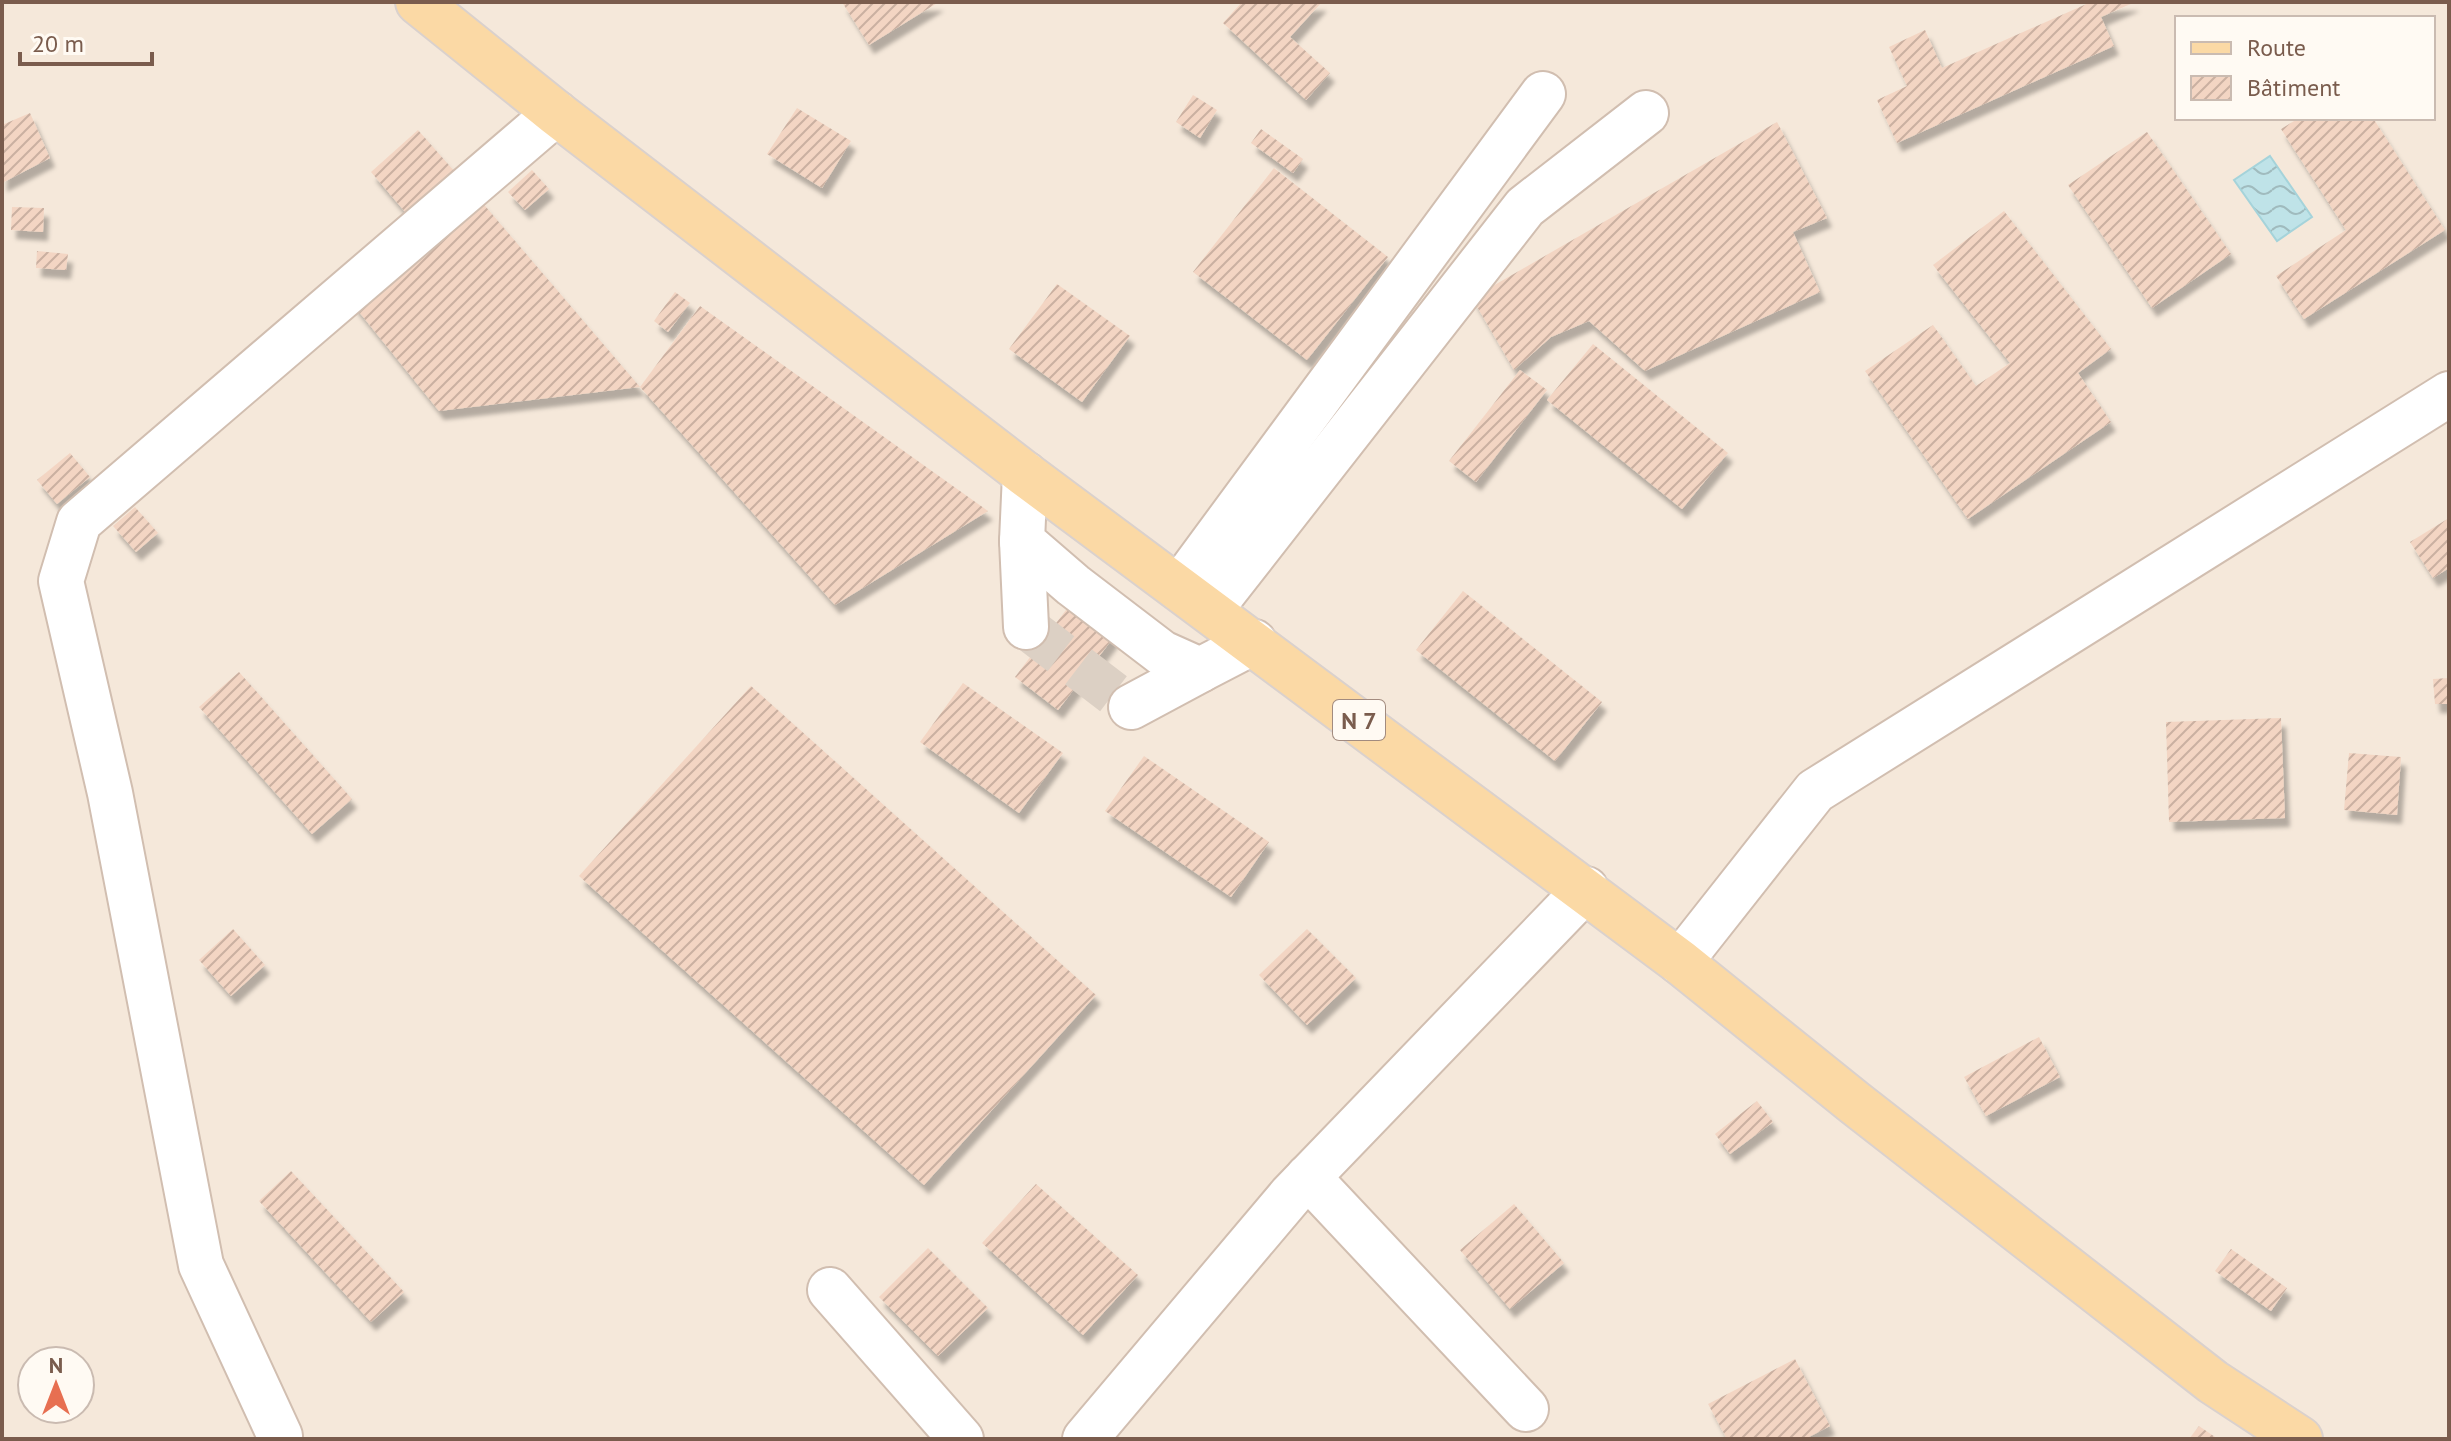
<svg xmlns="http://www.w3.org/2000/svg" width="2451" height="1441" viewBox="0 0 2451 1441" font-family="'PT Sans',sans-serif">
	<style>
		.residential { fill: #f5e8da; fill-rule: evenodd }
		.water { fill: url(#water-waves); stroke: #a5d3da; stroke-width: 2 }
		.building { fill: url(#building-hatch); filter: url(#shadow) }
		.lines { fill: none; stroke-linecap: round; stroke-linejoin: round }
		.minor-tunnel { stroke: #dcd0c4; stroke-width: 44; stroke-dasharray: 44 22; stroke-linecap: butt }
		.minor-casing { stroke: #d1beb0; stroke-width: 48 }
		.major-casing { stroke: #dad1cd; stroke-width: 48 }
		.minor { stroke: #fff; stroke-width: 44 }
		.major { stroke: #fbd9a5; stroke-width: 44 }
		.labels { text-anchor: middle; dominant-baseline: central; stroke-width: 6; stroke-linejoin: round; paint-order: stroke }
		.shield { fill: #fffaf3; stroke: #a28b7f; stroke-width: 2 }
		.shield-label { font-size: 24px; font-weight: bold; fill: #7a5c4d }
	</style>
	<defs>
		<pattern id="water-waves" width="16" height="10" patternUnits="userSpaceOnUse" patternTransform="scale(2)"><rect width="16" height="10" fill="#bfe3e8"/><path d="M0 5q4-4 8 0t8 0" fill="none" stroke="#a0bbbe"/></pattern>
		<pattern id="building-hatch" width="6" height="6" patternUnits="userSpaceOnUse" patternTransform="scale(2)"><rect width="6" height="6" fill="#f3d5c3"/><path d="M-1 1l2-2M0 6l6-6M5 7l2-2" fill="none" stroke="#cab0a1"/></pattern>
		<filter id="shadow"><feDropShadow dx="5" dy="9" stdDeviation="2" flood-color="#0004"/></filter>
	</defs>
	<rect width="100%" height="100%" fill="#fdf6ec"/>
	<path class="residential" d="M 2,2 L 2449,2 L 2449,1439 L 2,1439 ZM 2177,18 L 2433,18 L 2433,118 L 2177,118 ZM 32,1361 L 80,1361 L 80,1409 L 32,1409 Z"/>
	<polygon class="water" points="2270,156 2312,217 2277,241 2234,180"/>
	<g class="building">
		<polygon points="842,2 939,2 869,45"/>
		<polygon points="1242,2 1322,2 1290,37 1330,73 1306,100 1223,23"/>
		<polygon points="2091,2 2135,2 2101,17 2114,46 1897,143 1877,100 1907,86 1889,47 1925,30 1942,68"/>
		<polygon points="1193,95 1217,110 1200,138 1176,122"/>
		<polygon points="797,108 851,141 822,188 767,154"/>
		<polygon points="30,113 50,158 2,183 2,125"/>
		<polygon points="2299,118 2373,118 2445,230 2304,319 2276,276 2346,230 2281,129"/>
		<polygon points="1777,122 1827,218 1793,232 1820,292 1645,371 1589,321 1551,337 1514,370 1472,298"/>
		<polygon points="1261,129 1303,159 1293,173 1251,143"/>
		<polygon points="418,130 455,172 406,213 371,172"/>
		<polygon points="2147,132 2231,254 2152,308 2068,185"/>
		<polygon points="1274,168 1388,257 1307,360 1193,272"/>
		<polygon points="532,170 549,189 525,210 508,192"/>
		<polygon points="480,200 640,387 439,411 351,302"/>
		<polygon points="12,207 44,208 43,232 11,230"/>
		<polygon points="2004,211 2111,349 2078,373 2111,422 1968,519 1865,371 1933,325 1976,386 2010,363 1933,265"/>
		<polygon points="37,251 68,254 66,270 36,268"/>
		<polygon points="1057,284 1130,336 1082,402 1009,349"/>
		<polygon points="675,292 690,303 668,332 654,321"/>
		<polygon points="700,306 988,511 835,605 640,387"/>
		<polygon points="1593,344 1728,453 1682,509 1547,400"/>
		<polygon points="1520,370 1547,390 1476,482 1449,461"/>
		<polygon points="70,453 90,477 57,504 37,480"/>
		<polygon points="135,507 158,533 136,552 113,526"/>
		<polygon points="2449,518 2449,568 2433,578 2410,542"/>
		<polygon points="1463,591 1602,702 1555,761 1416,650"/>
		<polygon points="1079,593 1123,625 1058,710 1015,677"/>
		<polygon points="239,672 352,799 312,834 199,707"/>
		<polygon points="2449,678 2449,704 2435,704 2433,679"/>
		<polygon points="963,683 1063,753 1019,813 920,742"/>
		<polygon points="751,686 1096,995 924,1185 579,876"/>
		<polygon points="2281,718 2285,818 2169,822 2166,722"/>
		<polygon points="2349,753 2401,757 2397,815 2344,810"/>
		<polygon points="1144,756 1269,842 1231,897 1105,811"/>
		<polygon points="233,929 265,965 231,996 199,960"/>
		<polygon points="1307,929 1356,978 1307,1025 1259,975"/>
		<polygon points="2039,1037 2060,1077 1986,1116 1964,1077"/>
		<polygon points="1757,1101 1773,1122 1730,1154 1715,1134"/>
		<polygon points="291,1171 404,1292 371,1322 259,1201"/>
		<polygon points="1036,1184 1138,1275 1083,1335 982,1243"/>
		<polygon points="1514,1204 1564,1263 1510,1309 1460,1250"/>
		<polygon points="928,1248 988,1308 938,1356 879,1297"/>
		<polygon points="2231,1249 2287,1288 2271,1311 2215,1271"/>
		<polygon points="1795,1359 1830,1426 1805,1439 1727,1439 1708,1404"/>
		<polygon points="2199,1426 2218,1439 2189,1439"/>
	</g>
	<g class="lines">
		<polyline class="minor-tunnel" points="1026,627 1131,707"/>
		<defs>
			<g id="minor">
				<polyline points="1025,474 1022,541 1073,585 1162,653 1200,670 1254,642"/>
				<polyline points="1022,541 1026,627"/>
				<polyline points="1179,588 1543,94"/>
				<polyline points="1210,610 1525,207 1646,113"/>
				<polyline points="1131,707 1200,670"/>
				<polyline points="1680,962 1815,791 2449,394"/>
				<polyline points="1308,1177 1526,1409"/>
				<polyline points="830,1290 961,1439"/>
				<polyline points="280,1436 201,1265 110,793 61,581 79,522 556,113"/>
				<polyline points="1085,1439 1291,1195 1586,889"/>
			</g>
			<polyline id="major" points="418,2 556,113 1025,474 1680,962 1855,1103 2213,1382 2300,1439"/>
		</defs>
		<use href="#minor" class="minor-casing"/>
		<use href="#major" class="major-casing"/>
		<use href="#minor" class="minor"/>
		<use href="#major" class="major"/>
	</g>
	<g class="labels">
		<rect class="shield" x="1333" y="700" width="52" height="40" rx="6"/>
		<g class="shield-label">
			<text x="1359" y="720">N 7</text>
		</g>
	</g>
	<rect width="2451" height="1441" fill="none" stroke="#7a5c4d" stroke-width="8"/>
	<rect x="2175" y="16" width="260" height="104" fill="#fffaf3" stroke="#cabbb1" stroke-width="2"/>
	<rect x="2191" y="42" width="40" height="12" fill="#fbd9a5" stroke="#cabbb1" stroke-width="2"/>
	<text x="2247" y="56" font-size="24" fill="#7a5c4d">Route</text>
	<rect x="2191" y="76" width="40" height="24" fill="url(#building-hatch)" stroke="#cabbb1" stroke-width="2"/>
	<text x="2247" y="96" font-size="24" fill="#7a5c4d">Bâtiment</text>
	<g transform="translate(56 1385)"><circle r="38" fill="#fffaf3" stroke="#cabbb1" stroke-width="2"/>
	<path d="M0-6L14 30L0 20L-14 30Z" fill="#e76f51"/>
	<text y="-12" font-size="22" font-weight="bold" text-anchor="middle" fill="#7a5c4d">N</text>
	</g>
	<path d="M20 52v12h132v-12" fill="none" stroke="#7a5c4d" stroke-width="4"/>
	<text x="32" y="52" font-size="24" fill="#7a5c4d" stroke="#fffaf3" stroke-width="6" paint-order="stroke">20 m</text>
</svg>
